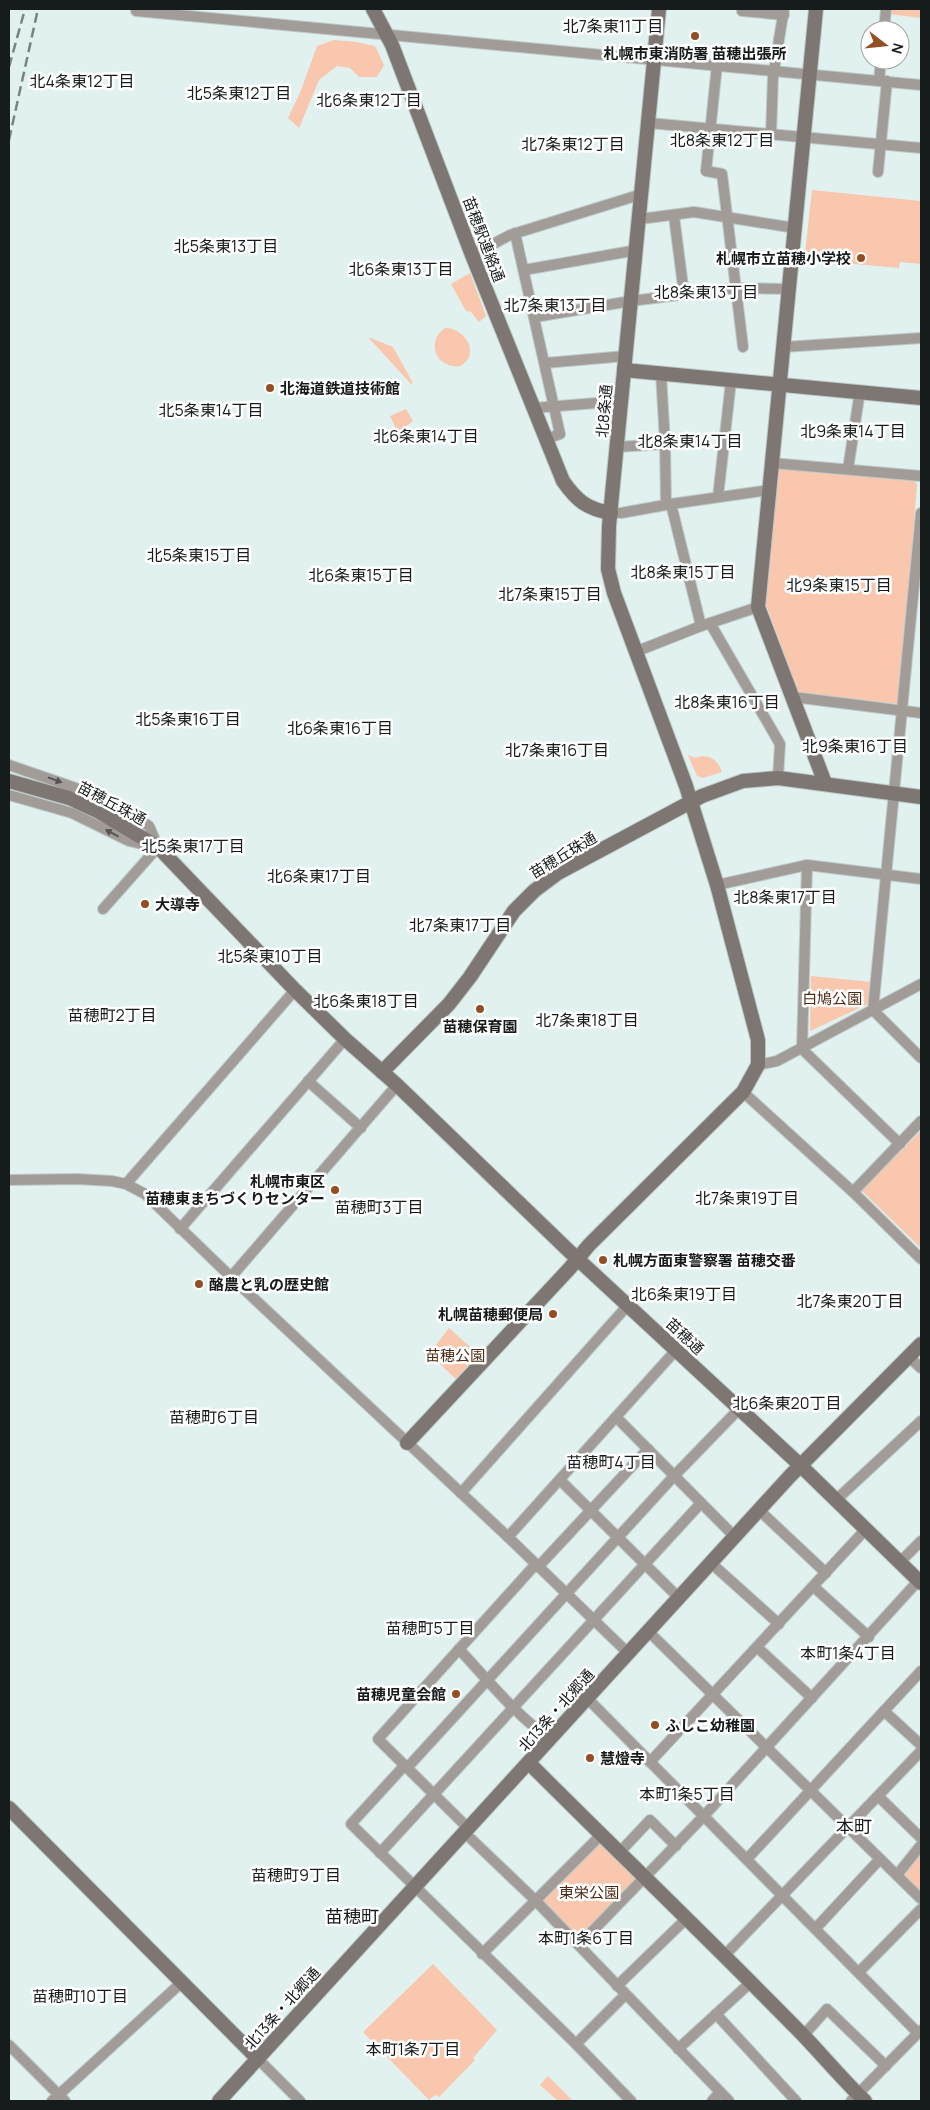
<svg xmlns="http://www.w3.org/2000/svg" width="930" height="2110" viewBox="0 0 930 2110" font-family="Manrope,'Noto Sans JP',sans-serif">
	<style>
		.green { fill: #f9c7ad }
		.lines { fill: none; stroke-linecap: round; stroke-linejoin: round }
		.street-casing { stroke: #bccac9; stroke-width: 12 }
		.secondary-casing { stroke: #bccac9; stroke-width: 16 }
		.street { stroke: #a29c99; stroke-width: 10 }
		.secondary { stroke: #7d7672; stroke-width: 14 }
		.rail { stroke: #798382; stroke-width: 2.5; stroke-dasharray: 10 5; stroke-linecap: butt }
		.oneway { fill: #555554 }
		.poi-dot { fill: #934e23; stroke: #fff; stroke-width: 2 }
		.labels { text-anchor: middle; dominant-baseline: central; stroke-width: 5; stroke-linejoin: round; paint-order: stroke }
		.poi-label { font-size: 15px; font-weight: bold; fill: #161b1b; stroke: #fff; text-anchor: start }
		.street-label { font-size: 15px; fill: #161b1b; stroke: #fff }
		.park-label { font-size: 15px; fill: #4d2913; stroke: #fff }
		.neighbourhood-label { font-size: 16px; fill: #161b1b; stroke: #fff }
		.quarter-label { font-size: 18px; fill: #161b1b; stroke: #fff }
	</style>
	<rect width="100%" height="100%" fill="#e1f1ef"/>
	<g class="green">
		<polygon points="890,9 921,9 921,18 889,14"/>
		<polygon points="334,40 356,42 375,46 384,65 377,77 359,77 350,68 337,66 319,80 299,128 288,118 300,93 317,46"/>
		<polygon points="812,190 921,201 921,264 900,262 899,268 833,262 833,257 805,253"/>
		<polygon points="470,273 486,316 479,322 471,312 466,311 451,284"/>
		<path d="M 445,328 C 457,327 472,340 470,353 C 470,359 465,362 461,366 C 438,370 424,343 445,328 Z"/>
		<polygon points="368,337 393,347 413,383 411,384"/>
		<polygon points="406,409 413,421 398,433 390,416"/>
		<polygon points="778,468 914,481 917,484 900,704 799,694 765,602"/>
		<path d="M 688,755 L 695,758 C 709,753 718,760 722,772 L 703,778 L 697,776 Z"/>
		<polygon points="811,976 872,982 870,1003 810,1031"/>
		<polygon points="921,1131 921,1248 861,1190"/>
		<polygon points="449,1328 478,1354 456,1379 429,1354"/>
		<polygon points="599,1843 602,1843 637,1880 579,1939 541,1901"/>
		<polygon points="921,1850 921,1890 920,1891 904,1876 904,1873"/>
		<polygon points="433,1964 497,2030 473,2058 475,2060 439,2097 435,2095 429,2100 363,2032"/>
		<polygon points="548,2076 573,2101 558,2101 540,2085"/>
	</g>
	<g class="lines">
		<defs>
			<g id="street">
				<polyline points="742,9 742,11 784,15"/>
				<polyline points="136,11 921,85"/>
				<polyline points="884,30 886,9"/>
				<polyline points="717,65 706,171 722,174 743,347"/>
				<polyline points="879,81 881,60"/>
				<polyline points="649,123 921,148"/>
				<polyline points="771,135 773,76 784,9"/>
				<polyline points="878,172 887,81"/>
				<polyline points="674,216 684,294"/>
				<polyline points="640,219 694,212 795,228"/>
				<polyline points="515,233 560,434 546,439"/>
				<polyline points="472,255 510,235 642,194"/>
				<polyline points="524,270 637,250"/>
				<polyline points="535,317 631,301 735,288 788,289"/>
				<polyline points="784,347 921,338"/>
				<polyline points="545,363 626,356"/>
				<polyline points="661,374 665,443 666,505"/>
				<polyline points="534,408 621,401"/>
				<polyline points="617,447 697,442"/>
				<polyline points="772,463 921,476"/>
				<polyline points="848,469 860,391"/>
				<polyline points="718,497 731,381"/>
				<polyline points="671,504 701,626"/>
				<polyline points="611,513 621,513 671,504 769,490"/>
				<polyline points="921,513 873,1010 921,1058"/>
				<polyline points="710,623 780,744 778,778"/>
				<polyline points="635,652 701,626 758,607"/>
				<polyline points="793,697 921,713"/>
				<polyline points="9,765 93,794 115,805 149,826 158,847"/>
				<polyline points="9,795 72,813 129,841 150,846"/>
				<polyline points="807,865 802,1049 900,1144"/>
				<polyline points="717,885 807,865 921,879"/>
				<polyline points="103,909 158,847"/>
				<polyline points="758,1065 777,1061 921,984"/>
				<polyline points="308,1081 361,1128"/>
				<polyline points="743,1092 853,1192"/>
				<polyline points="921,1121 853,1192 921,1259"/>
				<polyline points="9,1180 77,1179 112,1181 126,1184 145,1194 231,1277 508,1537 629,1654"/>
				<polyline points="126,1184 295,990"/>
				<polyline points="180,1229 345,1039"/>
				<polyline points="231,1277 397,1085"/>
				<polyline points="909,1357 921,1368"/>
				<polyline points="616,1417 735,1537"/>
				<polyline points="560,1480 679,1598"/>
				<polyline points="461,1493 628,1305"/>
				<polyline points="836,1500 921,1421"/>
				<polyline points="759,1510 826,1573"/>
				<polyline points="508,1537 676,1350"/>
				<polyline points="900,1562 921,1541"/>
				<polyline points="711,1563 779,1624"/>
				<polyline points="538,1567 648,1449"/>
				<polyline points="814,1587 869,1637"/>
				<polyline points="648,1631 921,1899"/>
				<polyline points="758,1648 812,1698"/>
				<path d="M 459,1649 C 484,1676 520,1720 551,1739"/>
				<polyline points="588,1699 918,2033"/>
				<polyline points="884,1711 921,1745"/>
				<polyline points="650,1762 866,1529"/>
				<polyline points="404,1766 351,1824 576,2044 631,2101"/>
				<polyline points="407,1768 675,1475 739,1409"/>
				<polyline points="879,1797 921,1838"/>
				<polyline points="469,1829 378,1739 535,1565"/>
				<polyline points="465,1833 535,1900 729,2101"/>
				<polyline points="380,1853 701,1503"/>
				<polyline points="619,1853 650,1820 676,1846"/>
				<polyline points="747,1859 921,1671"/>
				<polyline points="897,1875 921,1845"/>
				<polyline points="816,1928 880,1859"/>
				<polyline points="579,1945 703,1817 919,1580"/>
				<polyline points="482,1954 602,1834"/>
				<polyline points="724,1956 921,1751"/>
				<polyline points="859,1972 921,1909"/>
				<polyline points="617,1986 687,1918"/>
				<polyline points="716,2014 796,2101"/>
				<polyline points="803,2036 827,2009 886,2066"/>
				<polyline points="576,2044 625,1995"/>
				<polyline points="9,2045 65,2101"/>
				<polyline points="678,2049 750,1983"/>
				<polyline points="258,2059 300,2101"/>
				<polyline points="52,2101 181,1983"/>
				<polyline points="712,2101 720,2092"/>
				<polyline points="851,2101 921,2030"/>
			</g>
			<g id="secondary">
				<path d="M 373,9 L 392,45 L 472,255 L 563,481 C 577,501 587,509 611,513"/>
				<polyline points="816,9 758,607 825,783"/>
				<polyline points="624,370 921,398"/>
				<polyline points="9,781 69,798 99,812 158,847 295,990 345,1039 397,1085 569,1251 800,1465 921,1583"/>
				<polyline points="382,1072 449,1004 470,977 514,911 534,891 558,873 702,796 743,781 778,778 921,797"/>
				<polyline points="407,1443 570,1268 589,1245 743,1092 758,1065 758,1040 717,885 686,786 614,593 608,569 609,526 659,9"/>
				<path d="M 529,1763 C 620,1854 713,1943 803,2035 C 824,2057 843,2080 865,2101"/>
				<polyline points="9,1808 258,2059"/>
				<polyline points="219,2101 790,1476 921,1344"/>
			</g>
		</defs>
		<use href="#street" class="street-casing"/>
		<use href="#secondary" class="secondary-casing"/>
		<use href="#street" class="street"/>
		<use href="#secondary" class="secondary"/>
		<g class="rail">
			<polyline points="9,67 25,9"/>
			<polyline points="9,140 38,9"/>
		</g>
	</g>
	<defs><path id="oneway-solid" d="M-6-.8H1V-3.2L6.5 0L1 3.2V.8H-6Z" transform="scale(1.25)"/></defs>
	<g class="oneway">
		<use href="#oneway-solid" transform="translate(55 780) rotate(20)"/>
		<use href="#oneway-solid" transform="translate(112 833) rotate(-152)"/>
	</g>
	<g class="poi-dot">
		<circle cx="695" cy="36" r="5"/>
		<circle cx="861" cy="258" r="5"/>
		<circle cx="270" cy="388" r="5"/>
		<circle cx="145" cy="904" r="5"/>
		<circle cx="480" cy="1009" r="5"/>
		<circle cx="335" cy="1190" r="5"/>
		<circle cx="603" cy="1260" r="5"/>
		<circle cx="199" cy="1284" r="5"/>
		<circle cx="553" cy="1314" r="5"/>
		<circle cx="456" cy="1694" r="5"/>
		<circle cx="655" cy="1725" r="5"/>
		<circle cx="590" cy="1758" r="5"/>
	</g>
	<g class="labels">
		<g class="poi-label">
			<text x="695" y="53" text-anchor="middle">札幌市東消防署 苗穂出張所</text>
			<text x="851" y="258" text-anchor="end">札幌市立苗穂小学校</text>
			<text x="280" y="388">北海道鉄道技術館</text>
			<text x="155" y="904">大導寺</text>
			<text x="480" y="1026" text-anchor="middle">苗穂保育園</text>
			<text x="325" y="1181" text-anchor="end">札幌市東区<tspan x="325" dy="17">苗穂東まちづくりセンター</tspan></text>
			<text x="613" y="1260">札幌方面東警察署 苗穂交番</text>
			<text x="209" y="1284">酪農と乳の歴史館</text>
			<text x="543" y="1314" text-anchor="end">札幌苗穂郵便局</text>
			<text x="446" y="1694" text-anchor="end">苗穂児童会館</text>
			<text x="665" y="1725">ふしこ幼稚園</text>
			<text x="600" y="1758">慧燈寺</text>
		</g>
		<g class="street-label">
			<text transform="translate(484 239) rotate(69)">苗穂駅連絡通</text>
			<text transform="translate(604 411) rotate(-85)">北8条通</text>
			<text transform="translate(112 803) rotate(28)">苗穂丘珠通</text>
			<text transform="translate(563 855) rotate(-31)">苗穂丘珠通</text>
			<text transform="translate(685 1336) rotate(43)">苗穂通</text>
			<text transform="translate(556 1710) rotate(-48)">北13条・北郷通</text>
			<text transform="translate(282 2008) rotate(-48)">北13条・北郷通</text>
		</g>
		<g class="park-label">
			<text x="832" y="998">白鳩公園</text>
			<text x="455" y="1355">苗穂公園</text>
			<text x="589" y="1892">東栄公園</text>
		</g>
		<g class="neighbourhood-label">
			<text x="613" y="26">北7条東11丁目</text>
			<text x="82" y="81">北4条東12丁目</text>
			<text x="239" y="93">北5条東12丁目</text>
			<text x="369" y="100">北6条東12丁目</text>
			<text x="722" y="140">北8条東12丁目</text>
			<text x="573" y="144">北7条東12丁目</text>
			<text x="226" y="246">北5条東13丁目</text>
			<text x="401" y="269">北6条東13丁目</text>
			<text x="706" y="292">北8条東13丁目</text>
			<text x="555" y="305">北7条東13丁目</text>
			<text x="211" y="410">北5条東14丁目</text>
			<text x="853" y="431">北9条東14丁目</text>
			<text x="426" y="436">北6条東14丁目</text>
			<text x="690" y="441">北8条東14丁目</text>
			<text x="199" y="555">北5条東15丁目</text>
			<text x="683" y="572">北8条東15丁目</text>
			<text x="361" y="575">北6条東15丁目</text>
			<text x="839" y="585">北9条東15丁目</text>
			<text x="550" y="594">北7条東15丁目</text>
			<text x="727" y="702">北8条東16丁目</text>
			<text x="188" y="719">北5条東16丁目</text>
			<text x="340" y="728">北6条東16丁目</text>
			<text x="855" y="746">北9条東16丁目</text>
			<text x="557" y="750">北7条東16丁目</text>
			<text x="193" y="846">北5条東17丁目</text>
			<text x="319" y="876">北6条東17丁目</text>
			<text x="785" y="897">北8条東17丁目</text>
			<text x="460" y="925">北7条東17丁目</text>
			<text x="270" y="956">北5条東10丁目</text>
			<text x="366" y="1001">北6条東18丁目</text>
			<text x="112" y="1015">苗穂町2丁目</text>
			<text x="587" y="1020">北7条東18丁目</text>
			<text x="747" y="1198">北7条東19丁目</text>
			<text x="379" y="1207">苗穂町3丁目</text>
			<text x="684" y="1294">北6条東19丁目</text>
			<text x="850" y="1301">北7条東20丁目</text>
			<text x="787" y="1403">北6条東20丁目</text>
			<text x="214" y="1417">苗穂町6丁目</text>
			<text x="611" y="1462">苗穂町4丁目</text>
			<text x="430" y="1628">苗穂町5丁目</text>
			<text x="848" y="1653">本町1条4丁目</text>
			<text x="687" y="1794">本町1条5丁目</text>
			<text x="296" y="1875">苗穂町9丁目</text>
			<text x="586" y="1938">本町1条6丁目</text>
			<text x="80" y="1996">苗穂町10丁目</text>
			<text x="413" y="2049">本町1条7丁目</text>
		</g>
		<g class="quarter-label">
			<text x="854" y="1826">本町</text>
			<text x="352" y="1916">苗穂町</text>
		</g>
	</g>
	<rect width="930" height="2110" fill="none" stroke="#161b1b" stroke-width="20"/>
	<g transform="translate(885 45) rotate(106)"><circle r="24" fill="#ffffff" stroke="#a2a4a4"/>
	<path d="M0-4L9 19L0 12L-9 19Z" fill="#934e23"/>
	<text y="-8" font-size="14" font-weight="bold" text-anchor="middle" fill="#161b1b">N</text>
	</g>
</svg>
